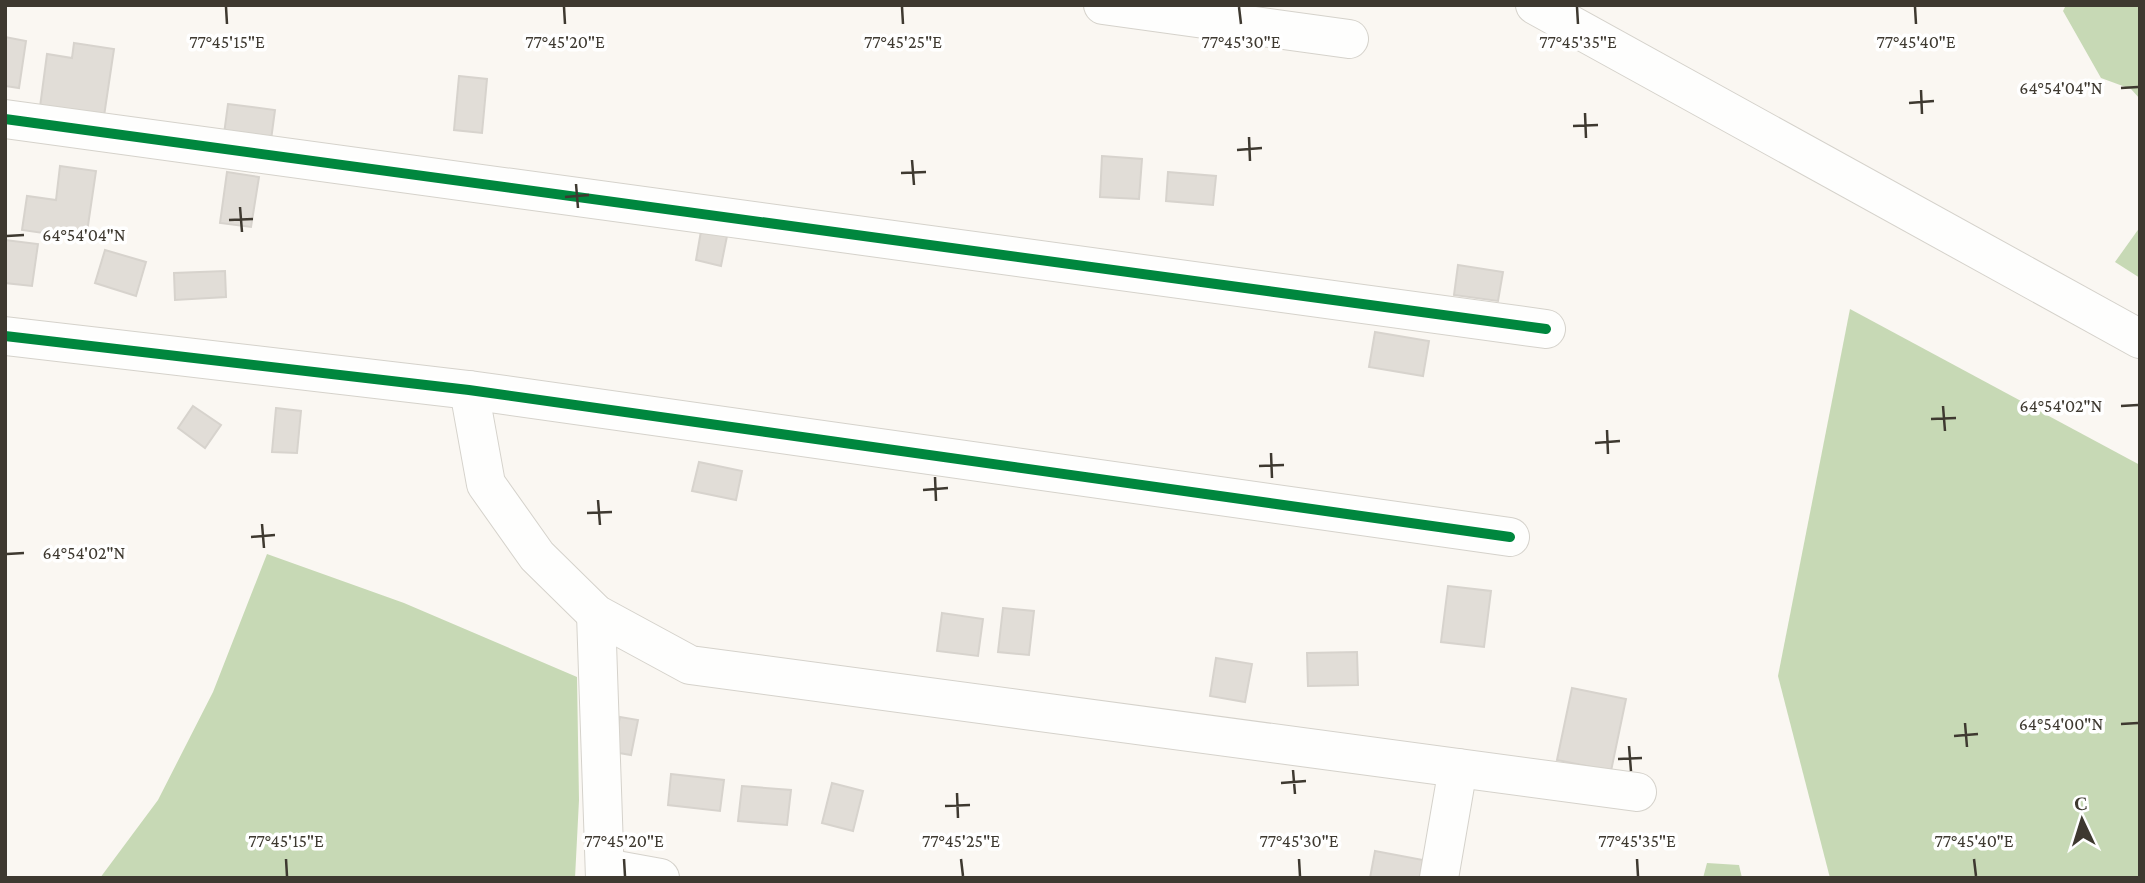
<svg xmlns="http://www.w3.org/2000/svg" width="2145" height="883" viewBox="0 0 2145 883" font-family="'Crimson Pro',serif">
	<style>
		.forest { fill: #c7d9b5 }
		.building { fill: #e1ddd7; stroke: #d7d3cd; stroke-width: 2 }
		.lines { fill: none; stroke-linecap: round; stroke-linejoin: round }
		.minor-casing { stroke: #d5d2cb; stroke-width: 40 }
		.minor { stroke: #fefefd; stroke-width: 38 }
		.cycleway-casing { stroke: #fff; stroke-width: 15 }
		.cycleway { stroke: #00873e; stroke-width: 10 }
		.ticks { fill: none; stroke: #3e3930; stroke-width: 2.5 }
		.ticks-label { font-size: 18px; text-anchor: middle; fill: #3e3930; stroke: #fff; stroke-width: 7; stroke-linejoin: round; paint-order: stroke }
	</style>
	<rect width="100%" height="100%" fill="#faf7f2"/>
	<g class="forest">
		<polygon points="2066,5 2140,5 2140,99 2131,89 2101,78 2063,11"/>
		<polygon points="2140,227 2140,278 2115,262"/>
		<polygon points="1850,309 2140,465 2140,878 1830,878 1778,676"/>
		<polygon points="267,554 404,603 577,677 579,800 575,878 100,878 158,800 213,692"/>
		<polygon points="1707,863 1739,865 1742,878 1703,878"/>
	</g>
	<g class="building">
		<polygon points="5,37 26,41 19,88 5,86"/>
		<polygon points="74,43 114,49 104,116 40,107 47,54 72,58"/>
		<polygon points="459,76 487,79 482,133 454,130"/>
		<polygon points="228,104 275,110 271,140 224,134"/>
		<polygon points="1102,156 1142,159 1139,199 1100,197"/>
		<polygon points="60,166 96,171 86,239 22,230 27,196 56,200"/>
		<polygon points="227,172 259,177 251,227 220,223"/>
		<polygon points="1168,172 1216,176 1213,205 1166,201"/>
		<polygon points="701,231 727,236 721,266 696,260"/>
		<polygon points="5,240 38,244 32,286 5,283"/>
		<polygon points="105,250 146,262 136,296 95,283"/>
		<polygon points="1458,265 1503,272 1498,301 1454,295"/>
		<polygon points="225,271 226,297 175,300 174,273"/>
		<polygon points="1375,332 1429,341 1423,376 1369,367"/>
		<polygon points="193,406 221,425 205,448 178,428"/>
		<polygon points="276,408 301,411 297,453 272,452"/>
		<polygon points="699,462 742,471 736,500 692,491"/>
		<polygon points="1448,586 1491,591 1484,647 1441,642"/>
		<polygon points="1003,608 1034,611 1029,655 998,652"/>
		<polygon points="942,613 983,619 978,656 937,651"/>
		<polygon points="1357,652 1358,685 1308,686 1307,653"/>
		<polygon points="1216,658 1252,664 1245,702 1210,696"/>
		<polygon points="1572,688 1626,699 1611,771 1557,760"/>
		<polygon points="620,717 638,720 631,755 613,752"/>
		<polygon points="671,774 724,780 720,811 668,805"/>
		<polygon points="832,783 863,791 853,831 822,823"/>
		<polygon points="742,786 791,790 787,825 738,821"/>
		<polygon points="1375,851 1423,860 1420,878 1370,878"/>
	</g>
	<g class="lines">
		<defs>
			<g id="minor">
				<polyline points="1103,5 1349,39"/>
				<polyline points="1535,5 2140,339"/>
				<polyline points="5,119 1546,329"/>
				<polyline points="5,336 469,390 1510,537"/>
				<polyline points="469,390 486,484 537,556 596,614 690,665 1637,792"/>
				<polyline points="596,614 605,878"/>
				<polyline points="605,868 660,878"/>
				<polyline points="1439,878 1458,768"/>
			</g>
		</defs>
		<use href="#minor" class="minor-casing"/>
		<use href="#minor" class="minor"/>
		<defs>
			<g id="cycleway">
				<polyline points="5,119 1546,329"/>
				<polyline points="5,336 469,390 1510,537"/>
			</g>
		</defs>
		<use href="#cycleway" class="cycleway-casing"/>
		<use href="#cycleway" class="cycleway"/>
	</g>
	<path class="ticks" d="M 226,7 L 227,24M 564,7 L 565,24M 902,7 L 903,24M 1239,7 L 1241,24M 1577,7 L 1578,24M 1915,7 L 1916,24M 2121,88 L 2138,87M 1921,90 L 1922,114M 1909,103 L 1934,101M 1585,113 L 1586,138M 1573,126 L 1598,125M 1249,137 L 1250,161M 1237,150 L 1262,148M 912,160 L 914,185M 901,173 L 926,172M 576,184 L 578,208M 565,197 L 589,195M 240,207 L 242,232M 229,220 L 253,219M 7,236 L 24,235M 1943,406 L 1945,431M 2121,406 L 2138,405M 1931,419 L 1956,418M 1607,430 L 1608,454M 1595,443 L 1620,441M 1271,453 L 1272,478M 1259,466 L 1284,465M 935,477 L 936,501M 923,490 L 948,488M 598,500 L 600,525M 587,513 L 612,512M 262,524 L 264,548M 251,537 L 275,535M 7,554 L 24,553M 1965,723 L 1967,747M 2121,724 L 2138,723M 1954,736 L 1978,734M 1629,746 L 1631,771M 1618,759 L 1642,758M 1293,770 L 1295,794M 1281,783 L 1306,781M 957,793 L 958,818M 945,806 L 970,805M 286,859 L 287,876M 624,859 L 625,876M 961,859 L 963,876M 1299,859 L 1300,876M 1637,859 L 1638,876M 1974,859 L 1976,876"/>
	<g class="ticks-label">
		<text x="227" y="48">77°45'15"E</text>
		<text x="565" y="48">77°45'20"E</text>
		<text x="903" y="48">77°45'25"E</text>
		<text x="1241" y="48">77°45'30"E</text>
		<text x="1578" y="48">77°45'35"E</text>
		<text x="1916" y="48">77°45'40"E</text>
		<text x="2061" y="94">64°54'04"N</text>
		<text x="84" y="241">64°54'04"N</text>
		<text x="2061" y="412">64°54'02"N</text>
		<text x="84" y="559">64°54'02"N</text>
		<text x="2061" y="730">64°54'00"N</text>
		<text x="286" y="847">77°45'15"E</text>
		<text x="624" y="847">77°45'20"E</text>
		<text x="961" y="847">77°45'25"E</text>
		<text x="1299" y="847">77°45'30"E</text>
		<text x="1637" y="847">77°45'35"E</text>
		<text x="1974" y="847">77°45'40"E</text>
	</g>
	<rect width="2145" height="883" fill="none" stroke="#3e3930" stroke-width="14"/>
	<g transform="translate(2082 820) rotate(356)" stroke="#ffffff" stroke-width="5" paint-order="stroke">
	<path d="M0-5L12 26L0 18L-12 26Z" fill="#3e3930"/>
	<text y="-10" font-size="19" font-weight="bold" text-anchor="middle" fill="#3e3930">С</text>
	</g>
</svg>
